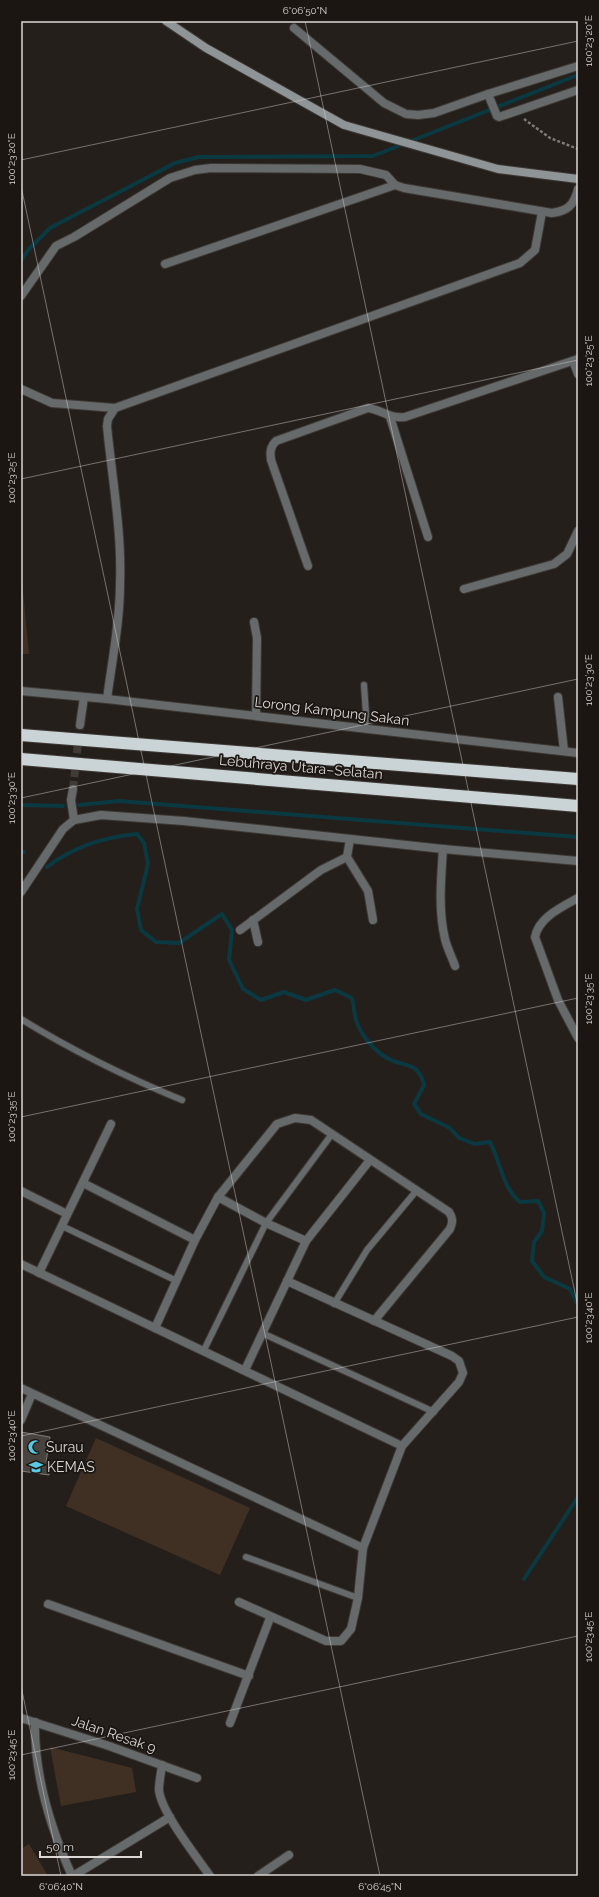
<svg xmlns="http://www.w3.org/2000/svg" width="599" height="1897" viewBox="0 0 599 1897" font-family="Raleway,sans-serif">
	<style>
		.green { fill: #403024 }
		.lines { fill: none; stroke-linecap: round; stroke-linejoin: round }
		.stream { stroke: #0a3942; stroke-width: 4 }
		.building { fill: #48433e; stroke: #817b76 }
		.minor-tunnel { stroke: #403b37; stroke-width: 8; stroke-dasharray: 8 4; stroke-linecap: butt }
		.service-casing { stroke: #3e3935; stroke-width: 8 }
		.minor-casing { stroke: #3e3935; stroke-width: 10 }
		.secondary-casing { stroke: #3e3935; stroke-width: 10 }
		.motorway-casing { stroke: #3e3935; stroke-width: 14 }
		.path { stroke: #7d7976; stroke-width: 2.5; stroke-dasharray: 3 2; stroke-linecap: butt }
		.service { stroke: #666a6b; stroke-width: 6 }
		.minor { stroke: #666a6b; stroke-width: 8 }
		.secondary { stroke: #8f9496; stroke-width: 8 }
		.motorway { stroke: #cad3d6; stroke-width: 12 }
		.ticks { fill: none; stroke: #dcd8d6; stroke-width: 1; stroke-opacity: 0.45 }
		.labels { text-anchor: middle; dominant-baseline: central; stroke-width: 3.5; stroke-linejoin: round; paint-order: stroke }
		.street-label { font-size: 14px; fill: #dcd8d6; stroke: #1b1612 }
		.poi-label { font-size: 14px; fill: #dcd8d6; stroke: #1b1612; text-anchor: start }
		.neatline { fill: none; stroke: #dcd8d6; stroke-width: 1.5 }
		.ticks-label { font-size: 10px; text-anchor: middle; fill: #dcd8d6 }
	</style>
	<rect width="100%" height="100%" fill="#241f1b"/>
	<g class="green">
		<polygon points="21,571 29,654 21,654"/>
		<polygon points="96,1438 250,1508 220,1575 66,1506"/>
		<polygon points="50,1747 132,1768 136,1792 61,1806"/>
		<polygon points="29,1844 48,1876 21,1876 21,1849"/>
	</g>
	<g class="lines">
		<g class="stream">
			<polyline points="21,261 28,250 50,228 175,163 199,157 373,156 578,75"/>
			<polyline points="21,805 63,806"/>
			<polyline points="79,805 119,801 578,837"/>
			<polyline points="21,852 24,852"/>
			<path d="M 47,867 C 73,847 104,837 137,834 L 144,843 L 148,864 L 137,909 L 141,930 L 156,942 L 179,943 L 222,914 L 232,930 L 229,960 L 243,989 L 261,1000 L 284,992 L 306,1000 L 335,990 L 352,998 C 354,1005 354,1013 356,1020 C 360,1034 374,1051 387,1058 C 404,1068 418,1060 424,1085 L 414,1104 L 421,1114 L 450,1128 L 459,1138 L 475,1144 L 490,1142 C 500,1161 503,1189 520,1202 L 538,1201 L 544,1213 L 542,1231 L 534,1242 L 532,1261 L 544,1277 L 570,1289 L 578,1305"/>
			<polyline points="524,1579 578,1497"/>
		</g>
	</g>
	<polygon class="building" points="21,1432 50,1437 46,1462 51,1462 49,1475 21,1471"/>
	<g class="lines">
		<polyline class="minor-tunnel" points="73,789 80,725"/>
		<defs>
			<g id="service">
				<polyline points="364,685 366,714 365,728"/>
				<path d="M 21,1019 C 73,1051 126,1077 182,1100"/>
				<polyline points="62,1226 177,1281"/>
				<polyline points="334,1304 367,1250 417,1190"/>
				<polyline points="262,1333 434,1412"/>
				<polyline points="204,1350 266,1223 332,1134"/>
				<polyline points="246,1557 358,1598"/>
			</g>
			<g id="minor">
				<polyline points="294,28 384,103 406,114 418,115 434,113 488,94 578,66"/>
				<polyline points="488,94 497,116 499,117 578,90"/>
				<polyline points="165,264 395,185"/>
				<path d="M 21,296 L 56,246 L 74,237 L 170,178 L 195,170 L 211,168 L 360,169 L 386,175 L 395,185 L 404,188 L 552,213 C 568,211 574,205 578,189"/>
				<polyline points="573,361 578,374"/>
				<polyline points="21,389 52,403 115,408"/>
				<polyline points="390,417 428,537"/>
				<path d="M 308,566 L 271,460 C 270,452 270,447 276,441 L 368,408 C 382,410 390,419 405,417 L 578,359"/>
				<polyline points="464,589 554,564 567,554 578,531"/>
				<polyline points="254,622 257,638 256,715"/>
				<polyline points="21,691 107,699 578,753"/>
				<polyline points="558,697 564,751"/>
				<path d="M 107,699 C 112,661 120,622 120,584 C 122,532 112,478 107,426 L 108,419 L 115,408 L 520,263 L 535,250 L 542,212"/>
				<polyline points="80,725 84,697"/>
				<polyline points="73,789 71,800 74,820"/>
				<path d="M 443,849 C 441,879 438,910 445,939 C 447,948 452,957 455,966"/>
				<polyline points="347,857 368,891 373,920"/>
				<polyline points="21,892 63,829 74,820 101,815 184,821 443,849 578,861"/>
				<path d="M 578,898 C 562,907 539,917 535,937 L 558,1000 L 578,1038"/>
				<polyline points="253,920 258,942"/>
				<polyline points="240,930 321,870 347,857 350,839"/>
				<polyline points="83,1183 195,1240"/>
				<polyline points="21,1191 67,1214"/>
				<polyline points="218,1197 266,1223 306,1241"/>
				<polyline points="21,1264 402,1446"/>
				<polyline points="39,1273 111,1124"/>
				<path d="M 155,1328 L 195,1240 L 218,1197 L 277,1124 L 295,1118 L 311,1120 L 449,1212 C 453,1218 453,1222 450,1229 L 374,1321"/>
				<polyline points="245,1370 306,1241 370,1160"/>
				<polyline points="21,1388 363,1548"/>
				<polyline points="21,1420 32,1394"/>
				<polyline points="239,1602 326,1641 341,1641 351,1629 358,1598 363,1548 402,1446 459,1382 463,1373 459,1361 452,1356 287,1281"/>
				<polyline points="48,1604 249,1676"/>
				<polyline points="21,1718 109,1746 197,1778"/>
				<path d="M 35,1722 C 34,1776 50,1827 72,1876"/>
				<polyline points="230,1723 270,1618"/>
				<path d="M 162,1765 C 161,1773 159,1782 159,1790 C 161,1812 196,1856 210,1876"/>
				<polyline points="73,1876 170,1817"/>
				<polyline points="258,1876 289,1855"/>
			</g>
			<polyline id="secondary" points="166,21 206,48 344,125 498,169 578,179"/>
			<g id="motorway">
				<polyline points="21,735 578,779"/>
				<polyline points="21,759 578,806"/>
			</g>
		</defs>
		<use href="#service" class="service-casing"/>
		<use href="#minor" class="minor-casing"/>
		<use href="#secondary" class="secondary-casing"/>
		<use href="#motorway" class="motorway-casing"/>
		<polyline class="path" points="524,119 550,138 578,149"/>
		<use href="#service" class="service"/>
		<use href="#minor" class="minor"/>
		<use href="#secondary" class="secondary"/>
		<use href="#motorway" class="motorway"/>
	</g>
	<path class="ticks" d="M 305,21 L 578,1307M 21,160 L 578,41M 21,186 L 380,1876M 21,479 L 578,360M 21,798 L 578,679M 21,1117 L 578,998M 21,1436 L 578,1317M 21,1686 L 61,1876M 21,1755 L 578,1636"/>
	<defs>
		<symbol id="mosque-bare" viewBox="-9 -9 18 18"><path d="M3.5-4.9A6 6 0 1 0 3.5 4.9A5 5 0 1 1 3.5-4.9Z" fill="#57c9e2" stroke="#1b1612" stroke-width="2.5" paint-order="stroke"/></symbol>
		<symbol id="school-bare" viewBox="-9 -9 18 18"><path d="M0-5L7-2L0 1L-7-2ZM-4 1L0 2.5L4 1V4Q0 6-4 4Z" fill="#57c9e2" stroke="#1b1612" stroke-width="2.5" paint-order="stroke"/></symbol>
	</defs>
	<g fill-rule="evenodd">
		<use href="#mosque-bare" x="25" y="1437" width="20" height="20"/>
		<use href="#school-bare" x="26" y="1457" width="20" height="20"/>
	</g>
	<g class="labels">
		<g class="street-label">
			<text transform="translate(332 711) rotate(7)">Lorong Kampung Sakan</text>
			<text transform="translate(301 767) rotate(5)">Lebuhraya Utara–Selatan</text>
			<text transform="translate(114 1734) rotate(19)">Jalan Resak 9</text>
		</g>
		<g class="poi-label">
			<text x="46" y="1447">Surau</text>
			<text x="47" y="1467">KEMAS</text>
		</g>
	</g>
	<rect width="599" height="1897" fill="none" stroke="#1b1612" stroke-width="44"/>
	<path d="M40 1851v6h101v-6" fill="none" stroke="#dcd8d6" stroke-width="2"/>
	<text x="46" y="1851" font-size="12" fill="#dcd8d6" stroke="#1b1612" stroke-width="3" paint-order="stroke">50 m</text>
	<rect x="22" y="22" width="555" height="1853" class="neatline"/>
	<g class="ticks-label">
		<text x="305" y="14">6°06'50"N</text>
		<text transform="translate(588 41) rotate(-90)" y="4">100°23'20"E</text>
		<text transform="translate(11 159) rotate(-90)" y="4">100°23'20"E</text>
		<text transform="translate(588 361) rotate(-90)" y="4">100°23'25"E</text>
		<text transform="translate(11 478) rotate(-90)" y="4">100°23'25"E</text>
		<text transform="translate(588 680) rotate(-90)" y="4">100°23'30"E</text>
		<text transform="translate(11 798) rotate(-90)" y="4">100°23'30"E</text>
		<text transform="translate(588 999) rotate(-90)" y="4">100°23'35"E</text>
		<text transform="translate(11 1117) rotate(-90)" y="4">100°23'35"E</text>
		<text transform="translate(588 1318) rotate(-90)" y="4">100°23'40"E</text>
		<text transform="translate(11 1436) rotate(-90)" y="4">100°23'40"E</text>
		<text transform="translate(588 1637) rotate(-90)" y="4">100°23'45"E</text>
		<text transform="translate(11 1755) rotate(-90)" y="4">100°23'45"E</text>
		<text x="61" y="1890">6°06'40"N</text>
		<text x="380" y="1890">6°06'45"N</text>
	</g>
</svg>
